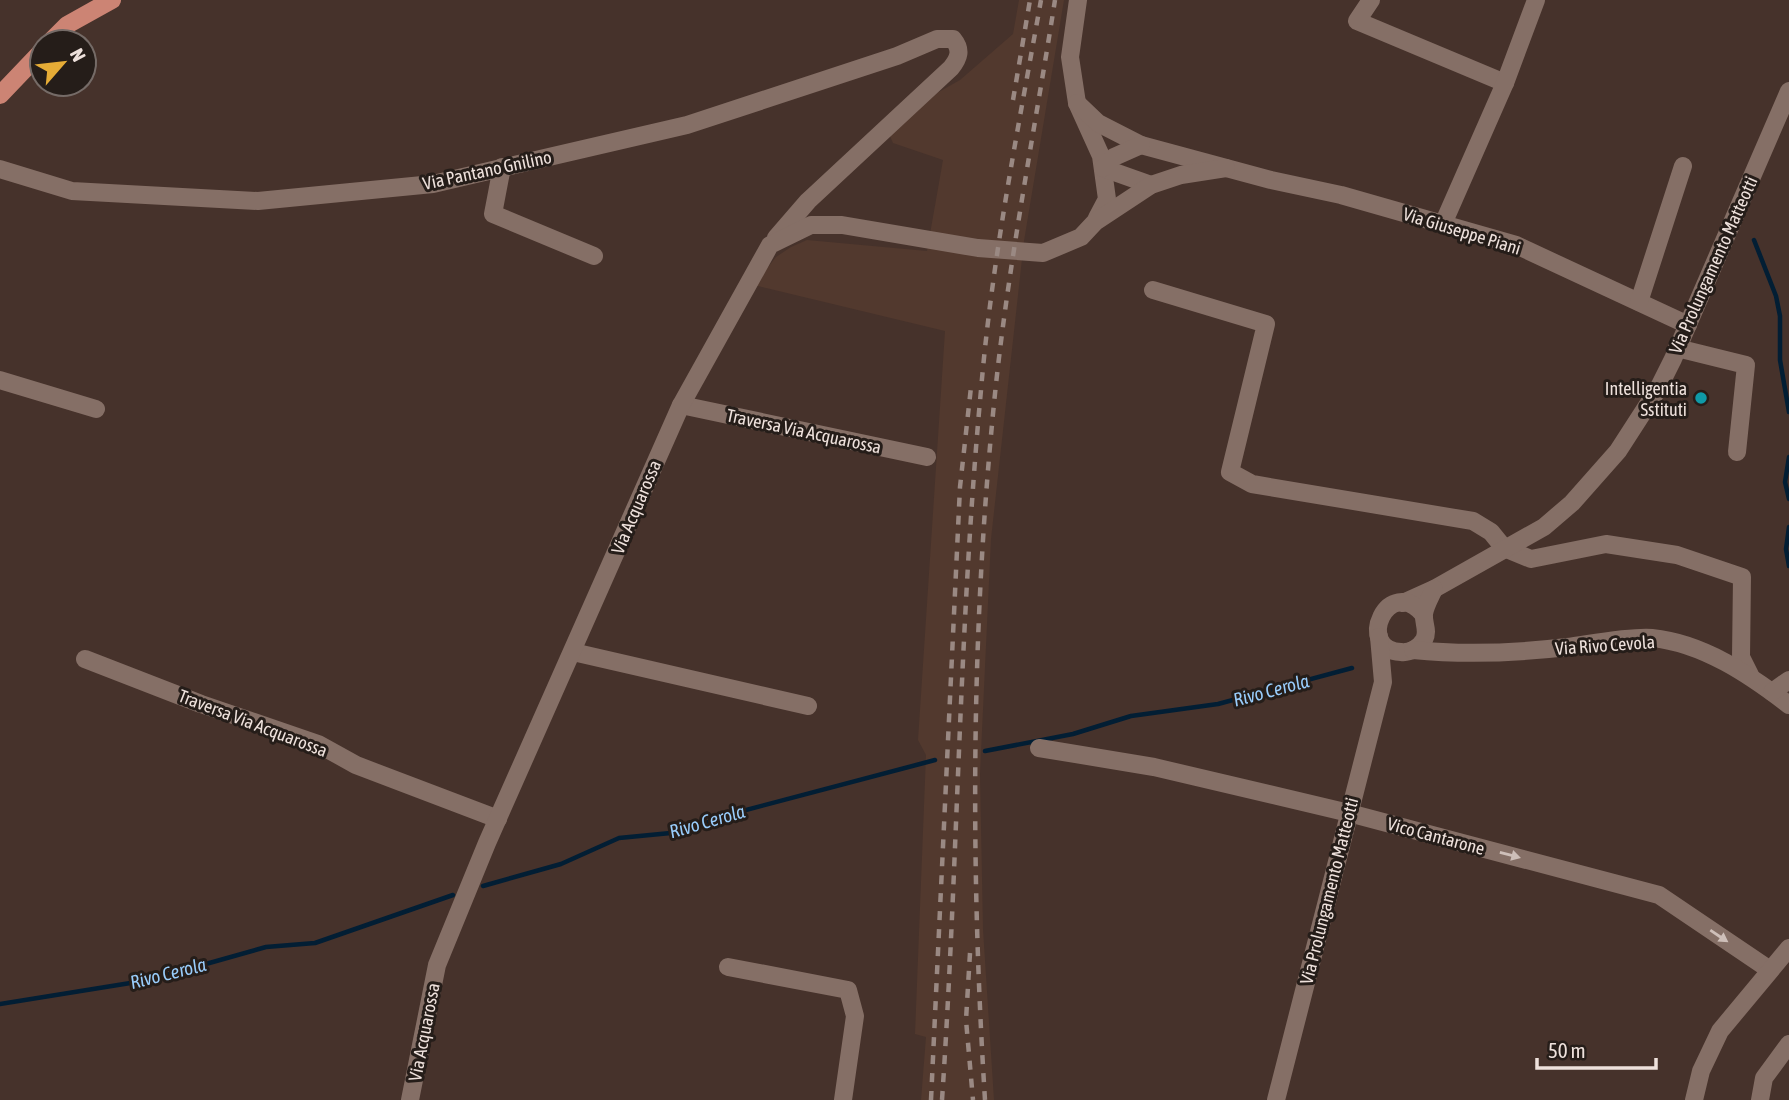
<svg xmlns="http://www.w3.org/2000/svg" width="1789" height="1100" viewBox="0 0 1789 1100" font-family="'Asap Condensed',sans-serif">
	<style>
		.built { fill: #52392e }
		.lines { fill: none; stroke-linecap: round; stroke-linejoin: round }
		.stream { stroke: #021e34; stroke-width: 4.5 }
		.minor { stroke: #856f66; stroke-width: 18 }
		.major { stroke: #cc8474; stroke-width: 18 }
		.rail { stroke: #9a8983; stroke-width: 4.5; stroke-dasharray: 9 9; stroke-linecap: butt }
		.oneway { fill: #cebfb9 }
		.culture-dot { fill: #0f9aa8; stroke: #251d19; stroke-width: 2.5 }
		.labels { text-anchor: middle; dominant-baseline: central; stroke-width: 6; stroke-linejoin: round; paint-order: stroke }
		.street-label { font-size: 18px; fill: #eee1dc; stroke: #251d19 }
		.poi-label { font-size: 18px; fill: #eee1dc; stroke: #251d19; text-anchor: end }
		.water-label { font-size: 19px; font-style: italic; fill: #99cdfc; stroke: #251d19 }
	</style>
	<rect width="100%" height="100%" fill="#46322b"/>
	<polygon class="built" points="1019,0 1064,0 1024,241 991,539 980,774 983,929 994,1100 921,1100 926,1037 915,1034 926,755 918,740 945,331 754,285 776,257 791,247 807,240 927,251 943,160 893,143 889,134 937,93 960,80 1013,34"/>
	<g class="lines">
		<g class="stream">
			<polyline points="1754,240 1776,296 1780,316 1780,360 1789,412"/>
			<polyline points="1789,457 1785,482 1789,499"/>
			<polyline points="1789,527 1786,549 1789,566"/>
			<polyline points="985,751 1073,734 1131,716 1218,704 1352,668"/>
			<polyline points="483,886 561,864 619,838 681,832 727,815 935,760"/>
			<polyline points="0,1004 149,980 266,947 315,943 453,895"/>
		</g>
		<g class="minor">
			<polyline points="1078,0 1070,57 1077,103 1101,156 1107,199 1097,218"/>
			<polyline points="1371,0 1357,21 1505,83"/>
			<polyline points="1077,103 1098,123 1141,145 1271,180 1341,195 1516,245 1688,325"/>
			<polyline points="502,167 493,214 594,256"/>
			<polyline points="1103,168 1151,185"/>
			<polyline points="1103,168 1114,157 1141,145"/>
			<path d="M 0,169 L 72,191 L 258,201 L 433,184 L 687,125 L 897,56 L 937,39 L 953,39 C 962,50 959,58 951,68 L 808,201 L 776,238"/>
			<polyline points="1443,224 1505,83 1536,0"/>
			<polyline points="1153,290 1266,324 1230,472 1252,484 1473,521 1491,532 1504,548 1531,559 1606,544 1677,555 1742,577 1741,657 1750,675"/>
			<polyline points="1639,302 1683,166"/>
			<polyline points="1677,348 1746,365 1737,452"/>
			<polyline points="0,380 96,409"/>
			<polyline points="681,405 927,457"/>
			<polyline points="1403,603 1434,589 1544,527 1572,503 1618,451 1658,389 1673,359 1789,91"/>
			<path d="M 1424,615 C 1388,572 1354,650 1401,652 C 1410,653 1419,648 1424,640 C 1429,630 1423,624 1424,614 C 1425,606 1431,596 1434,589"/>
			<path d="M 1413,650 C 1464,655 1517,653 1567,647 C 1590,644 1631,636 1652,638 C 1703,643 1750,675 1789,705"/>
			<polyline points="573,652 808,706"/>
			<polyline points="85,659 201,704 318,744 356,765 498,819"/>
			<polyline points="1772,692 1789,680"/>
			<polyline points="1039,748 1154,767 1349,813 1659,895 1770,970"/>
			<polyline points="728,967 848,990 855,1016 843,1100"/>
			<polyline points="410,1100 437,965 487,843 681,405 770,245 811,225 842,225 978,248 1043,253 1081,237 1095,222 1151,185 1181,175 1226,168"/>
			<polyline points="1276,1100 1383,682 1379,637"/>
			<polyline points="1694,1100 1701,1071 1720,1031 1789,948"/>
			<polyline points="1760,1100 1764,1078 1789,1044"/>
		</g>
		<g class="major">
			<polyline points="50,42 67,25 112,0"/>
			<polyline points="0,95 42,51"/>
		</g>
		<g class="rail">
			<polyline points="1013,100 1030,0"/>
			<polyline points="970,953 966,1020 973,1100"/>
			<polyline points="931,1100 960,487 971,387"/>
			<path d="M 942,1100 C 958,863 959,626 981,390 C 992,259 1018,129 1041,0"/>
			<path d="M 985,1100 C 970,862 971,622 996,384 C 1010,255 1035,128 1055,0"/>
		</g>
	</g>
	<defs><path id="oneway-solid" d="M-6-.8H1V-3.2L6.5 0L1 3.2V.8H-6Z" transform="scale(1.75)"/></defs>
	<g class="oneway">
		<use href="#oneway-solid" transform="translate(1510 855) rotate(15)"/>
		<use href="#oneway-solid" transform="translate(1719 936) rotate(34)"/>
	</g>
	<circle class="culture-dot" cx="1701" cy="398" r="7"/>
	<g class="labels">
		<g class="street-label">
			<text transform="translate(487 170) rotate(-12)">Via Pantano Gnilino</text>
			<text transform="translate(1462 231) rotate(17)">Via Giuseppe Piani</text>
			<text transform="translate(1713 265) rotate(-66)">Via Prolungamento Matteotti</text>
			<text transform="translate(804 431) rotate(12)">Traversa Via Acquarossa</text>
			<text transform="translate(636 507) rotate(-67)">Via Acquarossa</text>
			<text transform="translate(1605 645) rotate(-4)">Via Rivo Cevola</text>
			<text transform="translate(253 723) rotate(21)">Traversa Via Acquarossa</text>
			<text transform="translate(1436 836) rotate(15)">Vico Cantarone</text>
			<text transform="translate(1329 891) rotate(-76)">Via Prolungamento Matteotti</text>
			<text transform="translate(424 1032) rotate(-79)">Via Acquarossa</text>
		</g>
		<g class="poi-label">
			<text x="1687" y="388">Intelligentia<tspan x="1687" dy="21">Sstituti</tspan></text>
		</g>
		<g class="water-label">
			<text transform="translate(1271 690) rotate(-15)">Rivo Cerola</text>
			<text transform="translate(707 821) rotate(-16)">Rivo Cerola</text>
			<text transform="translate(168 973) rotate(-14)">Rivo Cerola</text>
		</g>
	</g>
	<g transform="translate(63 63) rotate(62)"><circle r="33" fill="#251d19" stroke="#756b67" stroke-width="2"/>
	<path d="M0-5L12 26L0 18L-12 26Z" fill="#e6ac36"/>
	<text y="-10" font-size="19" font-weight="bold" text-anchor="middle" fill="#eee1dc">N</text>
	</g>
	<path d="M1537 1058v10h119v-10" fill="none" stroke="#eee1dc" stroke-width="3.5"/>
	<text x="1548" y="1058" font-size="21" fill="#eee1dc" stroke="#251d19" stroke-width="5" paint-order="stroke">50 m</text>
</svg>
